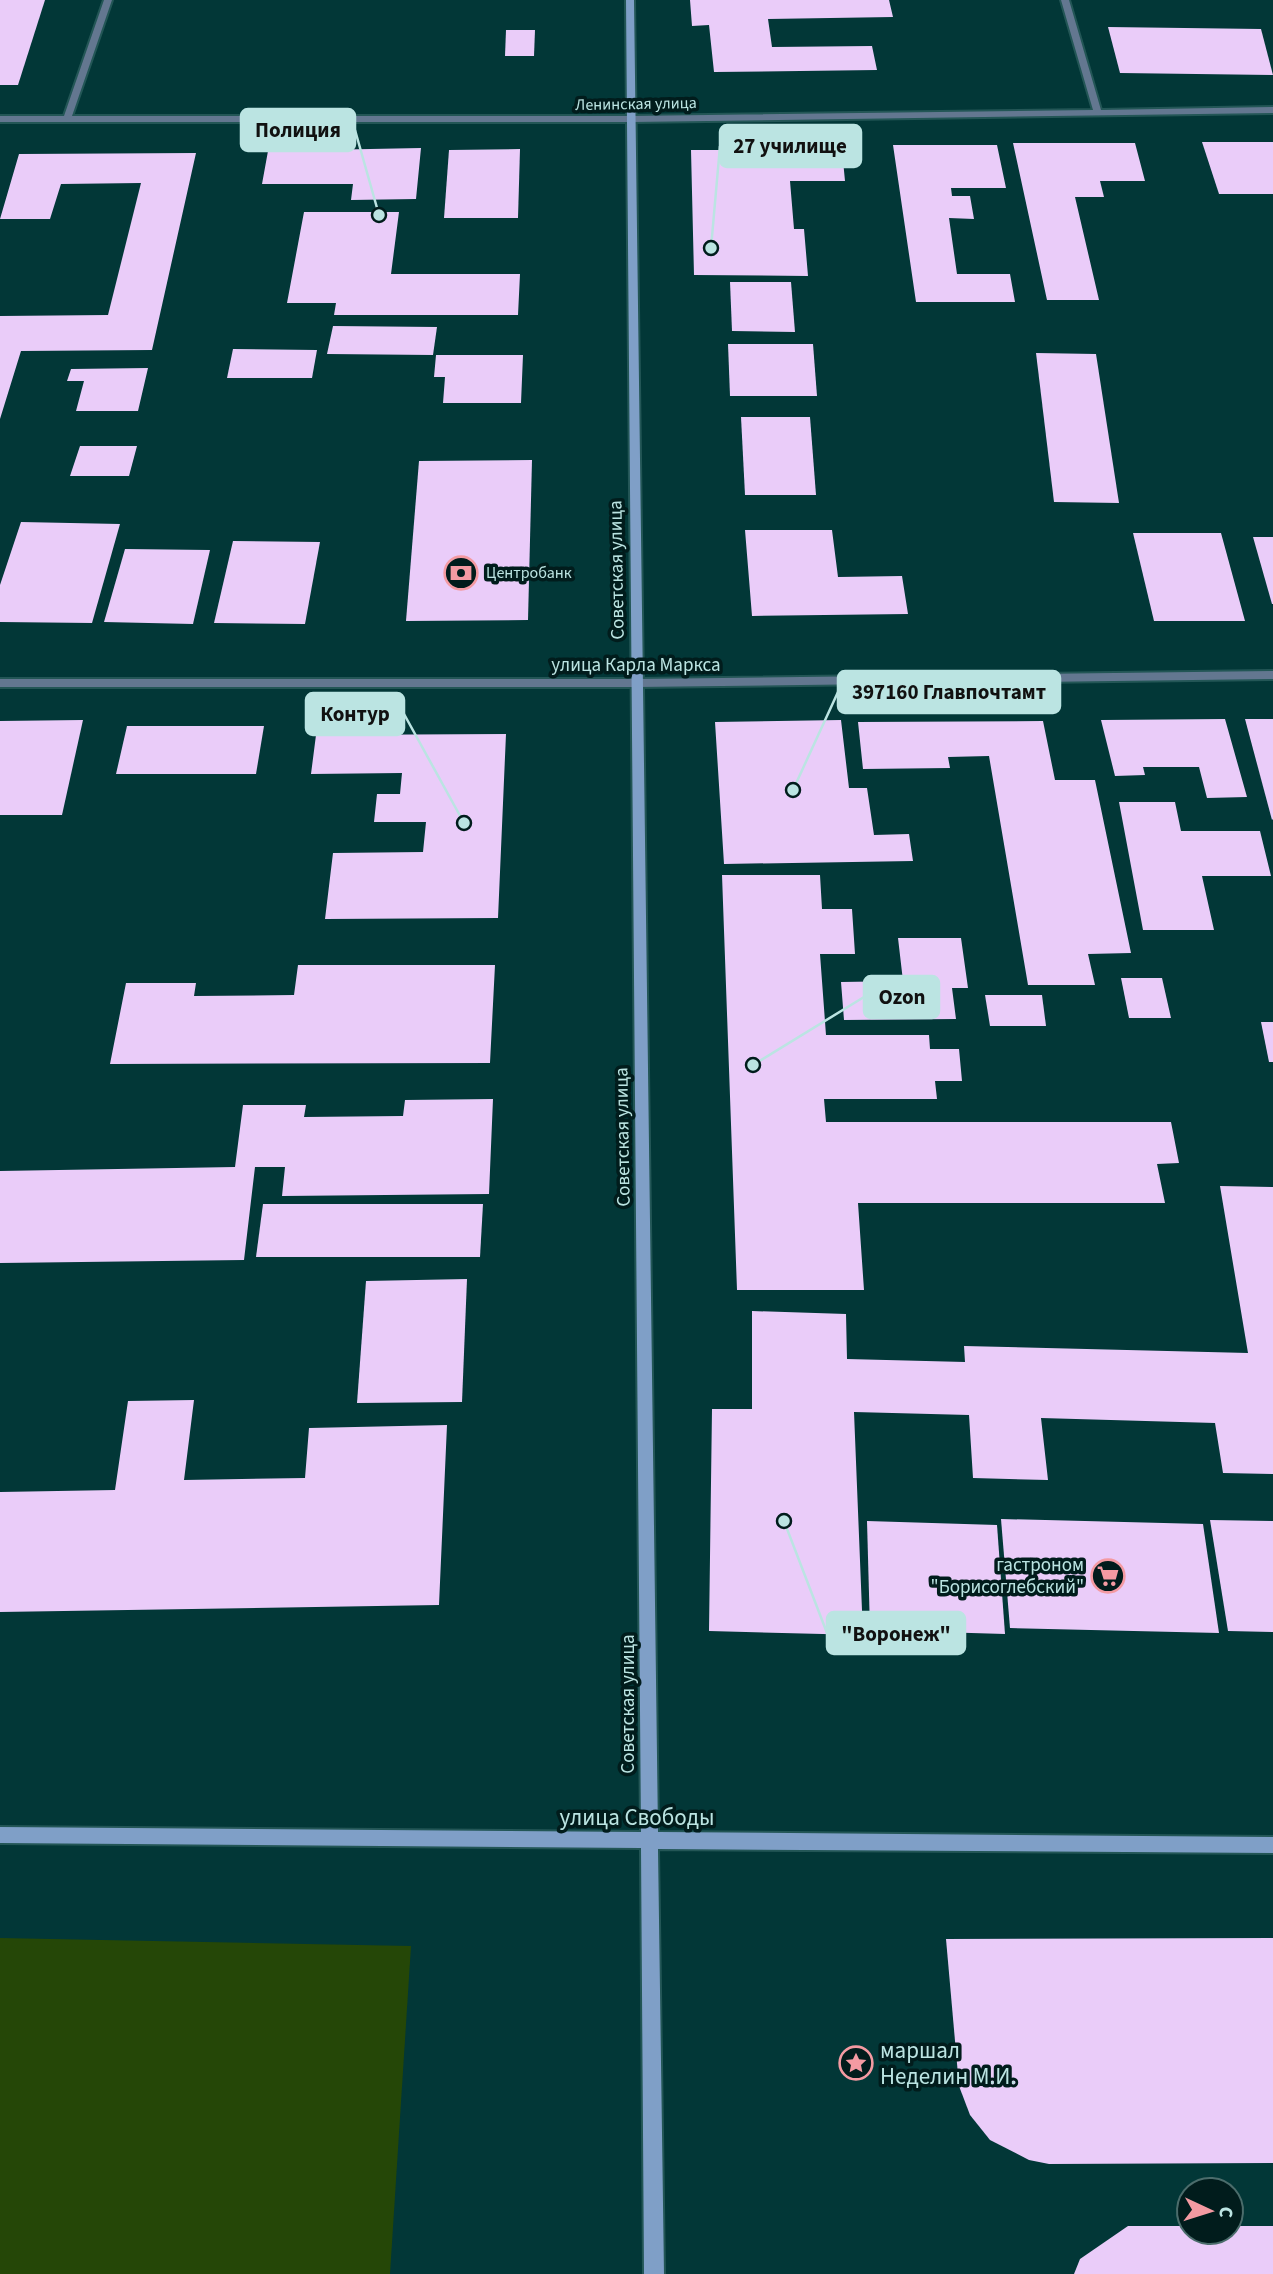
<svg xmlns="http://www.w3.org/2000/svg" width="1273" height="2274" viewBox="0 0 1273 2274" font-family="'Source Sans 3',sans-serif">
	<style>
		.green { fill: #254707 }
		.building { fill: #eaccf9 }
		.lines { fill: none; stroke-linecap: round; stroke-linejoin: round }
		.street-casing { stroke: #235656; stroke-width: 4 }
		.secondary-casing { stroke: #235656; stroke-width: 4 }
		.street { fill: #637790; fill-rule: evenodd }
		.secondary { fill: #7f9fc7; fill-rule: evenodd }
		.labels { text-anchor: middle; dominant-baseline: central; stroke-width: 7; stroke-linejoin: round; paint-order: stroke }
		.far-street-label { font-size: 16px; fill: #bbe4e2; stroke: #011c1c }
		.far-poi-label { font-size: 16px; fill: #bbe4e2; stroke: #011c1c; text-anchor: start }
		.street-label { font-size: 19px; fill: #bbe4e2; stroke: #011c1c }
		.poi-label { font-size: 19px; fill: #bbe4e2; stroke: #011c1c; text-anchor: end }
		.near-street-label { font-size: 23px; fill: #bbe4e2; stroke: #011c1c }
		.near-poi-label { font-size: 23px; fill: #bbe4e2; stroke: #011c1c; text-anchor: start }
		.leader { fill: none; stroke: #bbe4e2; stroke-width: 2.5 }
		.callout-dot { fill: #bbe4e2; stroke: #011c1c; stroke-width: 2.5 }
		.callout { fill: #bbe4e2; stroke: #bbe4e2; stroke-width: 2.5 }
		.callout-label { font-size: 21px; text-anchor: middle; font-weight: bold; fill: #111 }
	</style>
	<rect width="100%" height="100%" fill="#023737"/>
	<polygon class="green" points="0,1938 411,1946 390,2274 0,2274"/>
	<g class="building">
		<polygon points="0,0 45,0 18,85 0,85"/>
		<polygon points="690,0 889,0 893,17 768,19 772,47 872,46 877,70 714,72 709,25 692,26"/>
		<polygon points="1108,27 1261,29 1273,75 1120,73"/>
		<polygon points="506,30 535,30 534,56 505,56"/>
		<polygon points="1202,142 1273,142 1273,194 1219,194"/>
		<polygon points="1013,143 1135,143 1145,181 1100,181 1104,197 1075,197 1099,300 1047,300"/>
		<polygon points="893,145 997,145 1006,188 951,188 952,196 970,196 974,219 949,218 957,274 1010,274 1015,302 916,302"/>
		<polygon points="421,148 416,199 351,200 353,184 262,184 268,151"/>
		<polygon points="520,149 518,218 444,218 449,150"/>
		<polygon points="691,150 842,150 845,181 790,181 794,229 804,229 808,276 694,275"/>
		<polygon points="196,153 152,350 21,351 0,419 0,316 108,315 141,183 61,184 50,219 0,219 19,154"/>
		<polygon points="304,212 399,212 391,274 520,274 518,315 334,315 336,303 287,303"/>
		<polygon points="730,282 791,282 795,332 732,331"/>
		<polygon points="333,326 437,327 433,355 327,354"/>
		<polygon points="728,344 813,344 817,396 730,396"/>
		<polygon points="233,349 317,350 312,378 227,378"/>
		<polygon points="1036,353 1096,354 1119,503 1054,502"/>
		<polygon points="436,355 523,355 521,403 443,403 445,377 434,377"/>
		<polygon points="148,368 138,411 76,411 84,381 67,381 71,369"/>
		<polygon points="741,417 810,417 816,495 745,495"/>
		<polygon points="80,446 137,446 129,476 70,476"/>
		<polygon points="532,460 528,620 406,621 419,461"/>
		<polygon points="21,522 120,524 92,623 0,622 0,585"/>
		<polygon points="745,530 832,530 838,577 902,576 908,614 752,616"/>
		<polygon points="1133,533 1221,533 1245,621 1154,621"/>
		<polygon points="1253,537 1273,537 1273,604 1272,604"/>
		<polygon points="233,541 320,542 305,624 214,623"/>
		<polygon points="125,549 210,550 193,624 104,622"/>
		<polygon points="1225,719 1247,797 1207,798 1199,767 1143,767 1145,775 1115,776 1101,720"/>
		<polygon points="1245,719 1273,719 1273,819 1272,820"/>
		<polygon points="83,720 62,815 0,815 0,721"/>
		<polygon points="841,720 849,788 867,788 874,835 909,834 913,861 724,864 715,722"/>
		<polygon points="1043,721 1055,780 1095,780 1131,953 1088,954 1095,985 1028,985 989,756 948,757 950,768 863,769 858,722"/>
		<polygon points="127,726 264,726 256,774 116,774"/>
		<polygon points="506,734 498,918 325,919 333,853 423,852 426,822 374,822 377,794 400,794 402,773 311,774 316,735"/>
		<polygon points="1119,802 1175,802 1181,831 1260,831 1271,876 1202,876 1214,930 1143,930"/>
		<polygon points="722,875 820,875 822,909 852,909 855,954 820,954 826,1035 929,1035 930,1049 959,1049 962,1081 935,1081 937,1099 824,1099 826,1122 1171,1122 1179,1163 1157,1164 1165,1203 858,1203 864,1290 737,1290"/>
		<polygon points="898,938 961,938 968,988 952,988 956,1019 844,1020 841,982 903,981"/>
		<polygon points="298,965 495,965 490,1063 110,1064 126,983 196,983 194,996 294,995"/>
		<polygon points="1121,978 1162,978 1171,1018 1129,1018"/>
		<polygon points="985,995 1042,995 1046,1026 990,1026"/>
		<polygon points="1261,1022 1273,1022 1273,1062 1269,1062"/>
		<polygon points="493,1099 489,1194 282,1196 285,1167 255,1167 244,1260 0,1263 0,1171 235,1167 243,1105 306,1105 304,1117 403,1116 405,1100"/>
		<polygon points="1220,1186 1273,1187 1273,1474 1223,1473 1215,1423 1041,1418 1048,1480 973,1478 969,1415 854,1412 863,1635 709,1631 712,1409 752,1409 752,1311 846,1314 847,1359 965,1362 964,1346 1248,1353"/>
		<polygon points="263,1204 483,1204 480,1257 256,1257"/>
		<polygon points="467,1279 462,1402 357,1403 366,1281"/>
		<polygon points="194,1400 184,1480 305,1478 309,1428 447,1425 439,1605 0,1612 0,1492 115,1490 128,1401"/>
		<polygon points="1001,1519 1203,1524 1219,1633 1010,1628"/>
		<polygon points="1210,1520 1273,1521 1273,1632 1228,1631"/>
		<polygon points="867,1521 997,1525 1005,1634 870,1630"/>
		<polygon points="1273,1938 1273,2163 1049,2164 1029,2160 990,2140 970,2115 959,2086 946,1939"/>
		<polygon points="1128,2226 1189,2226 1189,2232 1231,2232 1231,2226 1273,2226 1273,2274 1074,2274 1080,2259"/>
	</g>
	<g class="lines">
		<defs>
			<g id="street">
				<polygon points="104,0 112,0 72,116 632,116 1093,110 1061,0 1069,0 1101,110 1273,107 1273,113 632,122 0,122 0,116 64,116"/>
				<polygon points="1273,671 1273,679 637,687 0,687 0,679 637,679"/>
			</g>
			<polygon id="secondary" points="626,0 634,0 658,1832 1273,1837 1273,1853 658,1849 664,2274 644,2274 641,1848 0,1843 0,1827 641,1832"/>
		</defs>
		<use href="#street" class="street-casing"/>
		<use href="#secondary" class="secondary-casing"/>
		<use href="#street" class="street"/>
		<use href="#secondary" class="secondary"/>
	</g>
	<defs>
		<symbol id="bank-ring" viewBox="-11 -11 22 22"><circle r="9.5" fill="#011c1c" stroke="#f49aa2" stroke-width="1.5"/><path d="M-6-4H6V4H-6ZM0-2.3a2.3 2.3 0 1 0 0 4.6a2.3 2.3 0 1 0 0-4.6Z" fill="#f49aa2"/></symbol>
		<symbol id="supermarket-ring" viewBox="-11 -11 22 22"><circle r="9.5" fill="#011c1c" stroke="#f49aa2" stroke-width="1.5"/><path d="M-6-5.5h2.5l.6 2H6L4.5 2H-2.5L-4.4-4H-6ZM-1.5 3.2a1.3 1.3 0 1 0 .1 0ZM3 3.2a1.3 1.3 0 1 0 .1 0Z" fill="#f49aa2"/></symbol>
		<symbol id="sight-ring" viewBox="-11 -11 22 22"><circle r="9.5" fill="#011c1c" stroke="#f49aa2" stroke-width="1.5"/><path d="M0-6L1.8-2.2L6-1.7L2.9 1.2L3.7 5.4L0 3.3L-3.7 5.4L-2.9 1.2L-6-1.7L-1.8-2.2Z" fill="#f49aa2"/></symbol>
	</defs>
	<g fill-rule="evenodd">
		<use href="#bank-ring" x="442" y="554" width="38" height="38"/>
		<use href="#supermarket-ring" x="1089" y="1557" width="38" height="38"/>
		<use href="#sight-ring" x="837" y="2044" width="38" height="38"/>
	</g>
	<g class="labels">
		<g class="far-street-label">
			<text transform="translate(636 104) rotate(-1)">Ленинская улица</text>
		</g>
		<g class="far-poi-label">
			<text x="486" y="573">Центробанк</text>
		</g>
		<g class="street-label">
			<text transform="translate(617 570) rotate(-91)">Советская улица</text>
			<text x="636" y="665">улица Карла Маркса</text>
			<text transform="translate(623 1137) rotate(-91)">Советская улица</text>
			<text transform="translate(628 1704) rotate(-90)">Советская улица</text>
		</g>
		<g class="poi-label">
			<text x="1084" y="1565">гастроном<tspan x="1084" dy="22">"Борисоглебский"</tspan></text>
		</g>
		<g class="near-street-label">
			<text x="637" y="1817">улица Свободы</text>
		</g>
		<g class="near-poi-label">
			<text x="880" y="2050">маршал<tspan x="880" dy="26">Неделин М.И.</tspan></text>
		</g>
	</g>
	<path class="leader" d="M379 215L355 130M711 248L720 146M793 790L838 692M464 823L404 714M753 1065L864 997M784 1521L827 1633"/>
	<g class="callout-dot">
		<circle cx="379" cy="215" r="7"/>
		<circle cx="711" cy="248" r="7"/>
		<circle cx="793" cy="790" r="7"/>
		<circle cx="464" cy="823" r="7"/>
		<circle cx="753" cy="1065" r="7"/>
		<circle cx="784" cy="1521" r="7"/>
	</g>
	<g class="callout">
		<rect x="241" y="109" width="114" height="42" rx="7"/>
		<rect x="720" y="125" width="141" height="42" rx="7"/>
		<rect x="838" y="671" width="222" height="42" rx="7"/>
		<rect x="306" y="693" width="98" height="42" rx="7"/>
		<rect x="864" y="976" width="75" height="42" rx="7"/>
		<rect x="827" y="1612" width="138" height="42" rx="7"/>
	</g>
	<g class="callout-label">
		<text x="298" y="137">Полиция</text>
		<text x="790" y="153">27 училище</text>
		<text x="949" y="699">397160 Главпочтамт</text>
		<text x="355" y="721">Контур</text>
		<text x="902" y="1004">Ozon</text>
		<text x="896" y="1641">"Воронеж"</text>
	</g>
	<g transform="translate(1210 2211) rotate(94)"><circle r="33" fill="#011c1c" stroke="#4b6c6b" stroke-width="2"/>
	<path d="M0-5L12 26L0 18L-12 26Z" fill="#f49aa2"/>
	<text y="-10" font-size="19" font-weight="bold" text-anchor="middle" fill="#bbe4e2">С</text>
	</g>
</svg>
